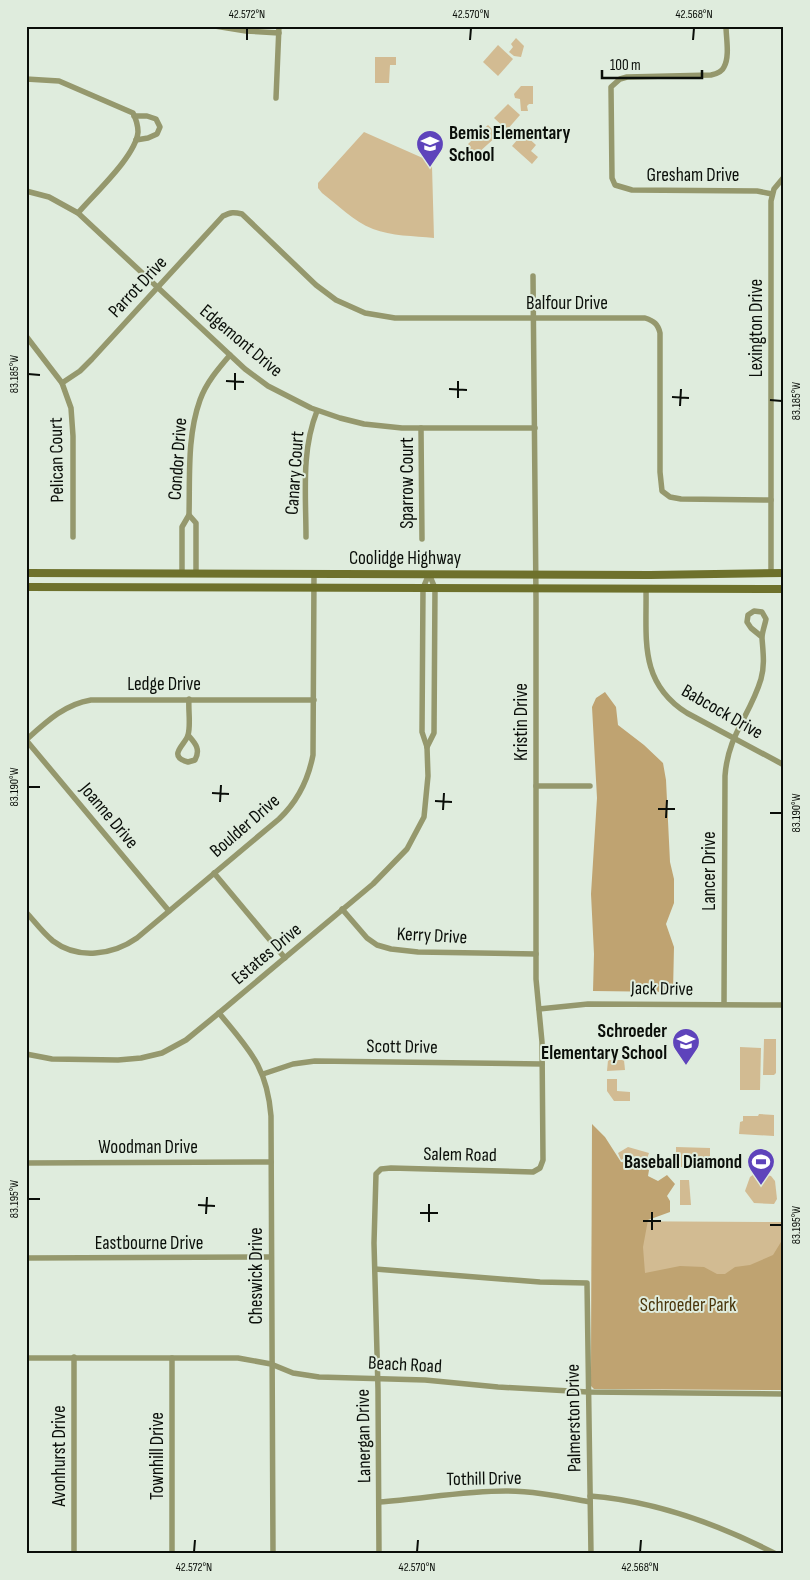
<svg xmlns="http://www.w3.org/2000/svg" width="810" height="1580" viewBox="0 0 810 1580" font-family="'Sofia Sans Condensed',sans-serif">
	<style>
		.green { fill: #d2bb92 }
		.forest { fill: #bfa371 }
		.lines { fill: none; stroke-linecap: round; stroke-linejoin: round }
		.minor { stroke: #95986d; stroke-width: 5.5 }
		.secondary { stroke: #6e712c; stroke-width: 8 }
		.ticks { fill: none; stroke: #0a0e09; stroke-width: 2 }
		.labels { text-anchor: middle; dominant-baseline: central; stroke-width: 4; stroke-linejoin: round; paint-order: stroke }
		.poi-label { font-size: 19px; font-weight: bold; fill: #0a0e09; stroke: #dfecdd; text-anchor: end }
		.street-label { font-size: 19px; fill: #0a0e09; stroke: #dfecdd }
		.park-label { font-size: 19px; fill: #49350b; stroke: #dfecdd }
		.neatline { fill: none; stroke: #0a0e09; stroke-width: 2 }
		.ticks-label { font-size: 12px; text-anchor: middle; fill: #0a0e09 }
	</style>
	<rect width="100%" height="100%" fill="#dfecdd"/>
	<g class="green">
		<polygon points="516,38 524,46 521,57 514,56 509,52 513,47 511,44"/>
		<polygon points="498,45 513,59 498,76 483,62"/>
		<polygon points="375,57 396,57 396,65 390,65 389,83 375,83"/>
		<polygon points="521,86 533,86 533,104 529,104 527,106 528,111 521,111 520,99 515,98 514,94"/>
		<polygon points="508,104 520,115 507,130 494,118"/>
		<polygon points="488,125 498,135 477,154 474,150 468,156 465,153 471,147 468,144"/>
		<path d="M 364,132 L 425,159 L 432,166 L 434,238 C 414,236 391,236 373,229 C 353,221 338,205 322,193 L 318,188 L 318,183 Z"/>
		<polygon points="523,133 536,145 531,151 538,157 532,164 512,146"/>
		<polygon points="764,1039 776,1039 776,1073 774,1075 763,1075"/>
		<polygon points="740,1047 761,1048 760,1090 740,1090"/>
		<polygon points="608,1060 624,1060 625,1070 607,1071"/>
		<polygon points="607,1079 617,1079 617,1091 630,1092 630,1101 614,1101 607,1091"/>
		<polygon points="759,1114 774,1115 774,1136 739,1134 740,1122 743,1121 743,1116 758,1116"/>
		<polygon points="628,1147 649,1153 644,1167 635,1164 635,1158 628,1156 621,1160 618,1153"/>
		<polygon points="676,1147 710,1148 710,1167 676,1167"/>
		<polygon points="757,1172 771,1176 775,1181 777,1199 774,1204 754,1203 745,1191 750,1177"/>
		<polygon points="680,1180 689,1180 691,1205 680,1205"/>
		<polygon points="592,1221 784,1222 784,1389 591,1386"/>
	</g>
	<g class="forest">
		<polygon points="605,692 616,707 618,725 644,745 663,763 666,780 670,862 674,879 674,903 666,924 674,947 673,992 593,991 594,954 591,894 597,798 592,707 596,698"/>
		<polygon points="592,1124 605,1137 621,1162 631,1163 649,1170 648,1176 658,1181 667,1175 675,1184 667,1196 670,1201 670,1212 648,1220 643,1247 645,1273 680,1266 704,1267 717,1274 725,1274 735,1267 750,1265 773,1255 784,1237 784,1390 594,1389 591,1386"/>
	</g>
	<g class="lines">
		<g class="minor">
			<polyline points="215,26 246,31 279,33"/>
			<path d="M 726,26 C 726,38 730,56 724,67 C 722,72 716,74 711,75 L 627,77 L 620,79 L 611,87 L 612,178 L 615,185 L 632,190 L 757,191 L 772,194"/>
			<path d="M 26,79 L 59,81 L 133,113 C 136,119 138,125 138,132 C 136,156 94,194 78,213"/>
			<polyline points="276,98 279,26"/>
			<polyline points="134,116 147,116 156,119 160,127 157,134 148,138 136,140"/>
			<polyline points="26,191 49,197 78,213 245,369 268,386 311,408 340,418 364,424 402,428 535,428"/>
			<polyline points="26,336 62,383 71,408 73,436 73,537"/>
			<path d="M 62,383 L 80,371 L 92,359 L 223,216 C 231,212 234,212 242,214 L 316,285 L 336,300 L 365,313 L 395,318 L 645,318 C 654,321 658,324 660,333 L 660,472 L 662,491 L 670,497 L 681,499 L 771,500"/>
			<polyline points="421,428 422,539"/>
			<polyline points="189,515 196,523 196,574"/>
			<path d="M 306,537 C 306,495 301,451 317,411"/>
			<path d="M 182,573 L 182,527 L 189,515 C 190,477 187,436 200,400 C 206,383 218,369 230,355"/>
			<polyline points="771,573 771,201 774,189 784,177"/>
			<path d="M 646,589 C 647,638 638,682 687,713 L 784,765"/>
			<path d="M 188,735 C 195,743 201,749 195,760 L 188,762 C 166,756 186,744 188,735 C 191,725 188,710 189,699"/>
			<path d="M 26,740 C 46,722 65,704 91,700 L 314,700"/>
			<polyline points="26,740 169,911"/>
			<polyline points="427,747 434,733 435,588 429,574"/>
			<polyline points="536,786 590,786"/>
			<polyline points="214,873 285,958"/>
			<polyline points="342,909 367,938 377,945 391,949 418,952 536,954"/>
			<path d="M 26,912 C 35,922 43,933 53,941 C 78,960 113,955 137,938 L 279,819 C 298,801 308,781 313,755 L 314,574"/>
			<path d="M 724,1004 L 725,776 C 728,734 750,716 761,679 C 765,665 763,652 762,638 C 762,632 765,625 766,619 L 762,612 L 754,611 L 748,615 L 747,622 L 751,628 L 762,637"/>
			<polyline points="539,1009 588,1004 784,1005"/>
			<path d="M 219,1013 C 249,1050 267,1066 271,1116 L 273,1554"/>
			<polyline points="26,1054 52,1059 118,1060 141,1058 162,1053 186,1040 219,1013 373,884 407,849 424,817 428,776 427,747 422,732 423,588 429,574"/>
			<polyline points="263,1074 293,1064 315,1061 542,1064"/>
			<polyline points="26,1163 271,1162"/>
			<polyline points="26,1258 271,1257"/>
			<polyline points="375,1269 540,1282 587,1283 591,1554"/>
			<polyline points="74,1357 74,1554"/>
			<polyline points="26,1358 238,1358 271,1364 293,1373 319,1377 425,1380 498,1387 588,1392 784,1394"/>
			<polyline points="172,1358 172,1554"/>
			<path d="M 590,1496 C 655,1501 718,1524 776,1554"/>
			<path d="M 379,1502 C 422,1499 463,1491 506,1491 C 534,1491 562,1497 590,1502"/>
			<polyline points="379,1554 378,1389 374,1243 376,1174 381,1169 391,1168 533,1172 540,1168 543,1160 542,1042 536,979 536,599 533,276"/>
		</g>
		<g class="secondary">
			<polyline points="26,573 650,575 784,573"/>
			<polyline points="26,587 784,589"/>
		</g>
	</g>
	<path class="ticks" d="M 247,40 L 247,28M 470,40 L 471,28M 693,40 L 694,28M 28,374 L 40,375M 226,381 L 244,382M 449,389 L 467,390M 235,390 L 235,373M 672,397 L 689,398M 458,398 L 458,381M 770,400 L 782,401M 680,406 L 681,389M 28,787 L 40,787M 212,793 L 229,794M 435,801 L 452,802M 220,802 L 221,785M 658,809 L 675,809M 443,810 L 444,793M 770,813 L 782,813M 666,818 L 667,800M 28,1199 L 40,1199M 198,1205 L 215,1206M 420,1213 L 438,1213M 206,1214 L 207,1197M 643,1221 L 661,1221M 429,1222 L 429,1204M 770,1225 L 782,1225M 652,1230 L 652,1212M 194,1552 L 195,1540M 417,1552 L 418,1540M 640,1552 L 641,1540"/>
	<defs>
		<symbol id="school-pin" viewBox="-11 -11 22 30"><path d="M0 17L-7.5 6A9.5 9.5 0 1 1 7.5 6Z" fill="#5e43bb" stroke="#dfecdd"/><path d="M0-5L7-2L0 1L-7-2ZM-4 1L0 2.5L4 1V4Q0 6-4 4Z" fill="#fff"/></symbol>
		<symbol id="stadium-pin" viewBox="-11 -11 22 30"><path d="M0 17L-7.5 6A9.5 9.5 0 1 1 7.5 6Z" fill="#5e43bb" stroke="#dfecdd"/><path d="M0-5a6.5 5 0 1 0 0 10a6.5 5 0 1 0 0-10ZM-3.5-1.8h7v3.6h-7Z" fill="#fff"/></symbol>
	</defs>
	<g fill-rule="evenodd">
		<use href="#school-pin" x="414" y="128" width="32" height="43"/>
		<use href="#school-pin" x="670" y="1026" width="32" height="43"/>
		<use href="#stadium-pin" x="745" y="1146" width="32" height="43"/>
	</g>
	<g class="labels">
		<g class="poi-label">
			<text x="449" y="133" text-anchor="start">Bemis Elementary<tspan x="449" dy="22">School</tspan></text>
			<text x="667" y="1031">Schroeder<tspan x="667" dy="22">Elementary School</tspan></text>
			<text x="742" y="1162">Baseball Diamond</text>
		</g>
		<g class="street-label">
			<text x="693" y="175">Gresham Drive</text>
			<text transform="translate(138 287) rotate(-47)">Parrot Drive</text>
			<text x="567" y="303">Balfour Drive</text>
			<text transform="translate(756 328) rotate(-90)">Lexington Drive</text>
			<text transform="translate(241 341) rotate(40)">Edgemont Drive</text>
			<text transform="translate(178 459) rotate(-86)">Condor Drive</text>
			<text transform="translate(57 460) rotate(-91)">Pelican Court</text>
			<text transform="translate(295 473) rotate(-86)">Canary Court</text>
			<text transform="translate(407 483) rotate(-90)">Sparrow Court</text>
			<text x="405" y="558">Coolidge Highway</text>
			<text x="164" y="684">Ledge Drive</text>
			<text transform="translate(722 712) rotate(30)">Babcock Drive</text>
			<text transform="translate(521 722) rotate(-90)">Kristin Drive</text>
			<text transform="translate(109 816) rotate(50)">Joanne Drive</text>
			<text transform="translate(245 826) rotate(-41)">Boulder Drive</text>
			<text transform="translate(709 871) rotate(-90)">Lancer Drive</text>
			<text transform="translate(432 936) rotate(3)">Kerry Drive</text>
			<text transform="translate(267 954) rotate(-40)">Estates Drive</text>
			<text transform="translate(662 989) rotate(1)">Jack Drive</text>
			<text transform="translate(402 1047) rotate(1)">Scott Drive</text>
			<text x="148" y="1147">Woodman Drive</text>
			<text transform="translate(460 1155) rotate(1)">Salem Road</text>
			<text x="149" y="1243">Eastbourne Drive</text>
			<text transform="translate(256 1276) rotate(-90)">Cheswick Drive</text>
			<text transform="translate(405 1365) rotate(3)">Beach Road</text>
			<text transform="translate(574 1418) rotate(-91)">Palmerston Drive</text>
			<text transform="translate(364 1436) rotate(-91)">Lanergan Drive</text>
			<text transform="translate(59 1456) rotate(-90)">Avonhurst Drive</text>
			<text transform="translate(157 1456) rotate(-90)">Townhill Drive</text>
			<text transform="translate(484 1479) rotate(-1)">Tothill Drive</text>
		</g>
		<g class="park-label">
			<text x="688" y="1305">Schroeder Park</text>
		</g>
	</g>
	<rect width="810" height="1580" fill="none" stroke="#dfecdd" stroke-width="55"/>
	<path d="M602 70v8h100v-8" fill="none" stroke="#0a0e09" stroke-width="2.5"/>
	<text x="610" y="70" font-size="15" fill="#0a0e09" stroke="#dfecdd" stroke-width="4" paint-order="stroke">100 m</text>
	<rect x="28" y="28" width="754" height="1524" class="neatline"/>
	<g class="ticks-label">
		<text x="247" y="18">42.572°N</text>
		<text x="471" y="18">42.570°N</text>
		<text x="694" y="18">42.568°N</text>
		<text transform="translate(14 374) rotate(-90)" y="4">83.185°W</text>
		<text transform="translate(796 401) rotate(-90)" y="4">83.185°W</text>
		<text transform="translate(14 787) rotate(-90)" y="4">83.190°W</text>
		<text transform="translate(796 813) rotate(-90)" y="4">83.190°W</text>
		<text transform="translate(14 1199) rotate(-90)" y="4">83.195°W</text>
		<text transform="translate(796 1225) rotate(-90)" y="4">83.195°W</text>
		<text x="194" y="1571">42.572°N</text>
		<text x="417" y="1571">42.570°N</text>
		<text x="640" y="1571">42.568°N</text>
	</g>
</svg>
